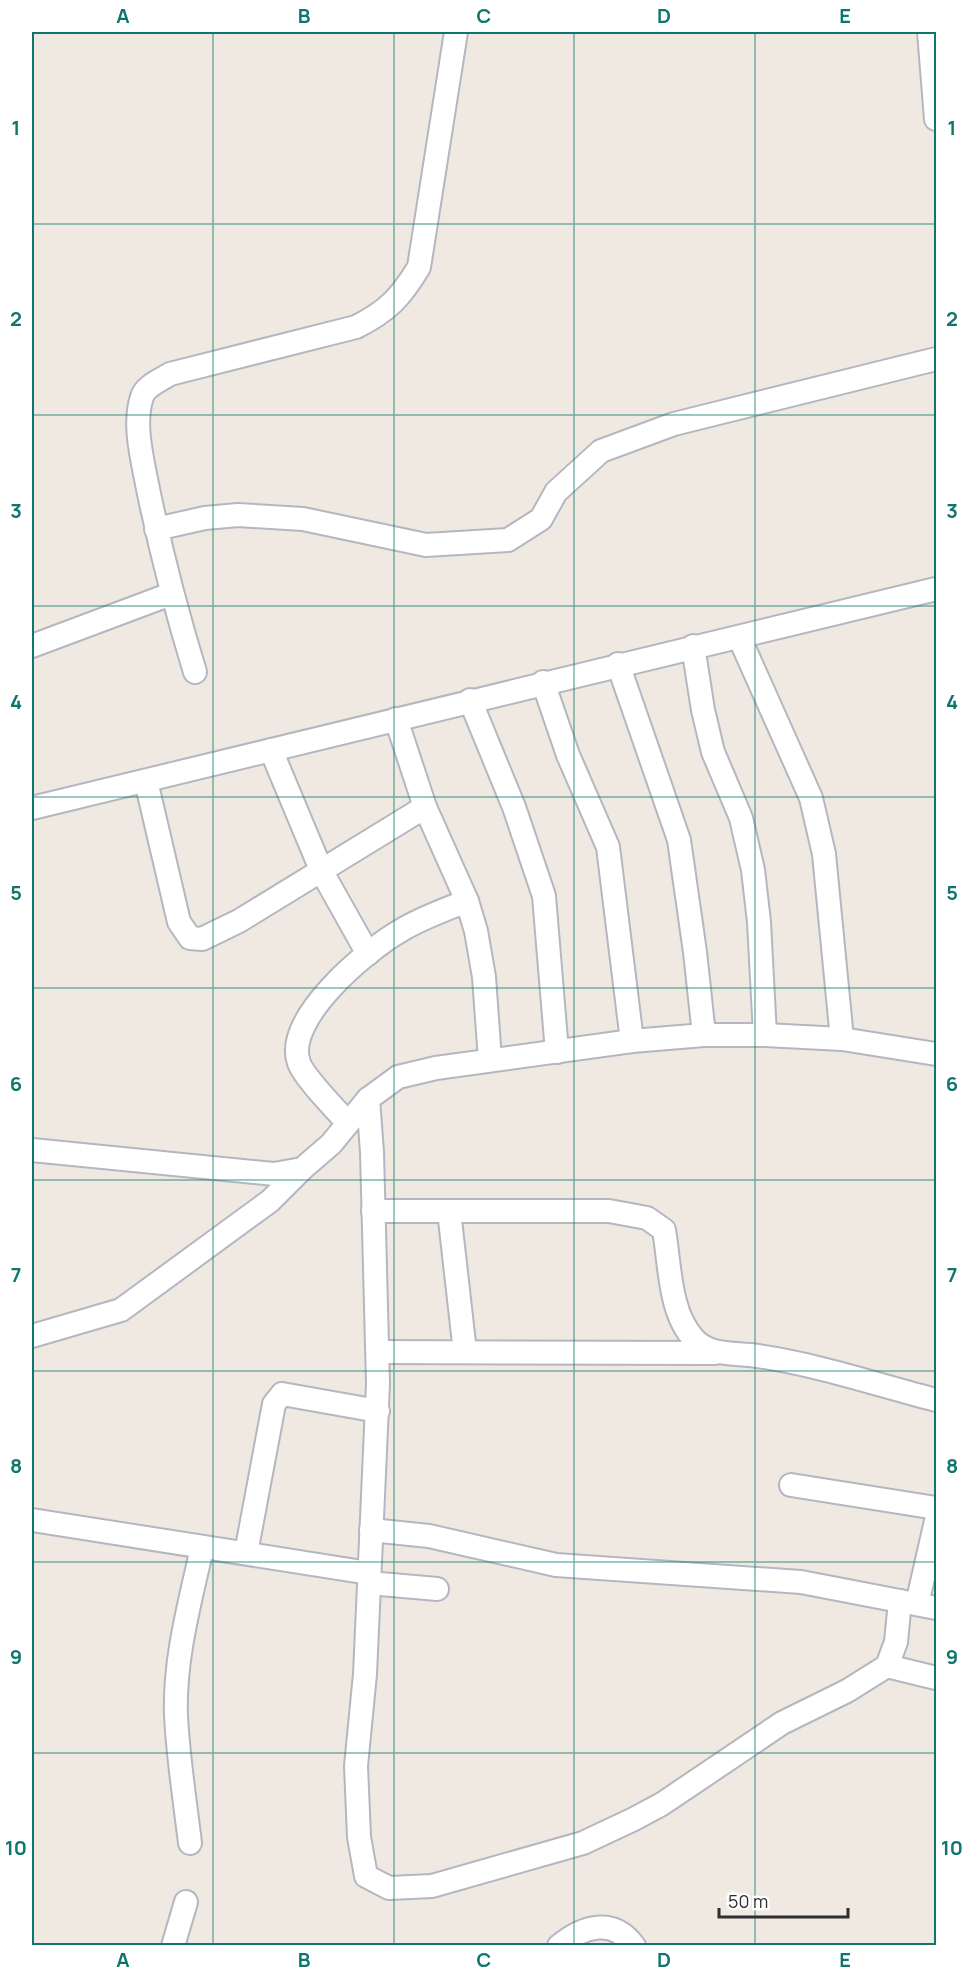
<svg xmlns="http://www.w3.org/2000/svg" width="968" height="1977" viewBox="0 0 968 1977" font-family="Manrope,sans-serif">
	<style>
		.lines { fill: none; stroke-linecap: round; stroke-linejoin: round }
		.minor-casing { stroke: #b4b7c1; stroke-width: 26 }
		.minor { stroke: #fff; stroke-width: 22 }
		.grid { fill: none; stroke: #0f766e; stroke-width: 1.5; stroke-opacity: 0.55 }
		.neatline { fill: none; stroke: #0f766e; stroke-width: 2 }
		.grid-label { font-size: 20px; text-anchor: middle; font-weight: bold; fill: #0f766e }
	</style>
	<rect width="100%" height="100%" fill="#efe9e1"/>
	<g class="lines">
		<defs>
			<g id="minor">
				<polyline points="929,32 936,119"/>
				<polyline points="156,529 205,518 238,515 303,519 426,545 508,540 541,519 556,492 601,451 674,424 936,359"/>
				<polyline points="740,639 811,798 824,854 842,1039"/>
				<polyline points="32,646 171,594"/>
				<polyline points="693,646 703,710 713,752 741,818 753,870 759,922 765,1035"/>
				<polyline points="618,664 679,840 695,952 704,1035"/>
				<path d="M 195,672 C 176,610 160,548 147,484 C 142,458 133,423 142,397 C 145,386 161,380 170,374 L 356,327 C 388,311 401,297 419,267 L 456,32"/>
				<polyline points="543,682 568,755 608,847 632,1041"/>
				<polyline points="470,700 514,807 544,896 557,1052"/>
				<polyline points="396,719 425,807 467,901 476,931 484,977 490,1060"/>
				<polyline points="271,750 322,872 368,954"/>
				<polyline points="146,781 179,922 190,938 202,939 239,921 425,807"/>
				<polyline points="32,808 936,589"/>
				<polyline points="368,1099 372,1152 378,1384 365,1674 356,1766 359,1837 366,1876 389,1888 432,1886 583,1843 634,1819 662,1804 782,1723 847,1691 887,1666 896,1642 900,1601"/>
				<path d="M 348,1123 C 336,1110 304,1077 299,1063 C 283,1019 367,950 400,931 C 421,918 444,910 467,901"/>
				<polyline points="32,1150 274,1174 302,1169 331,1144 368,1099 398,1077 436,1068 632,1041 704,1035 765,1035 842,1039 936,1054"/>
				<path d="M 373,1211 L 609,1211 L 647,1218 L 664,1230 C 670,1264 669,1313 694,1339 C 709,1355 729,1353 750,1355 C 813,1363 874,1384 936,1400"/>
				<polyline points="449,1211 465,1352"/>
				<polyline points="32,1336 121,1310 270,1201 302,1169"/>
				<polyline points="378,1352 715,1353"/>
				<polyline points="791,1485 936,1508"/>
				<polyline points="32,1520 369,1573"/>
				<polyline points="371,1530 429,1536 556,1565 801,1582 936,1608"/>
				<polyline points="246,1553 274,1404 282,1394 378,1411"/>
				<polyline points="369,1583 437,1589"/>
				<polyline points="917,1604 936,1521"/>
				<polyline points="887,1666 936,1678"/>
				<path d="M 190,1843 C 185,1801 178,1758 176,1715 C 174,1659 190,1602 202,1548"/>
				<polyline points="173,1946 186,1902"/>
				<path d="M 559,1946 C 583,1926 613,1917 634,1946"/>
			</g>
		</defs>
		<use href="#minor" class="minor-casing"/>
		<use href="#minor" class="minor"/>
	</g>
	<path class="grid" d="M 213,32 L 213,1946M 394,32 L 394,1946M 574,32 L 574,1946M 755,32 L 755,1946M 32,224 L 936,224M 32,415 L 936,415M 32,606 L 936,606M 32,797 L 936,797M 32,988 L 936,988M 32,1180 L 936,1180M 32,1371 L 936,1371M 32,1562 L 936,1562M 32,1753 L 936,1753"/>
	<rect width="968" height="1977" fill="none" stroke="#ffffff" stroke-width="66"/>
	<path d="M719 1908v9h129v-9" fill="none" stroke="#2e2e2e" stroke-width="3"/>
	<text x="728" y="1908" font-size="18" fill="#2e2e2e" stroke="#ffffff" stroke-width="4.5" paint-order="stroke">50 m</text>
	<rect x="33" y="33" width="902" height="1911" class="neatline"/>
	<g class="grid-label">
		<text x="123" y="23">A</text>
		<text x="304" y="23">B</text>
		<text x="484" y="23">C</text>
		<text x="664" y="23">D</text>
		<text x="845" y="23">E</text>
		<text x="16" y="135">1</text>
		<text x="952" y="135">1</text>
		<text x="16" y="326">2</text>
		<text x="952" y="326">2</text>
		<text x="16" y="518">3</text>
		<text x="952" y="518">3</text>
		<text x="16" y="709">4</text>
		<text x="952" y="709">4</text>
		<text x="16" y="900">5</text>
		<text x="952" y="900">5</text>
		<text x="16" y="1091">6</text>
		<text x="952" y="1091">6</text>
		<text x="16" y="1282">7</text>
		<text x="952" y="1282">7</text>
		<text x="16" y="1473">8</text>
		<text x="952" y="1473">8</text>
		<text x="16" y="1664">9</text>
		<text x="952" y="1664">9</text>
		<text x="16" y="1855">10</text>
		<text x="952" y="1855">10</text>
		<text x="123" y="1967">A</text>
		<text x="304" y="1967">B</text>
		<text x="484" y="1967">C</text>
		<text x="664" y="1967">D</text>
		<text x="845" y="1967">E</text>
	</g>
</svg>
